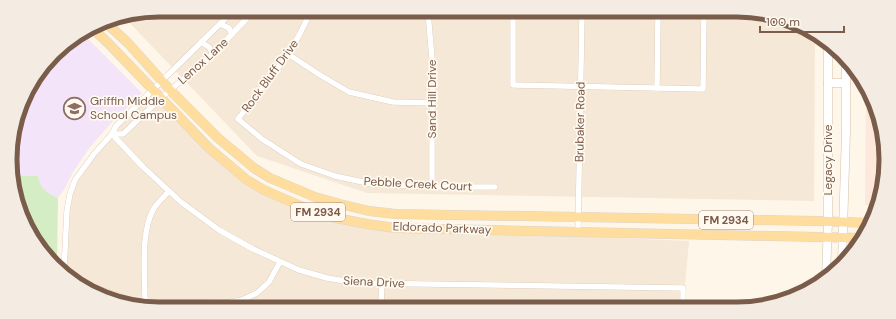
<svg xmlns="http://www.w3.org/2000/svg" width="896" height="319" viewBox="0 0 896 319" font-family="'DM Sans',sans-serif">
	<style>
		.residential { fill: #f6e8d6 }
		.commercial { fill: #fee7db }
		.education { fill: #f3e4fa }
		.green { fill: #d4edc5 }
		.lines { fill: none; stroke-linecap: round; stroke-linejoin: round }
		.street-casing { stroke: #d1beac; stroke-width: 6 }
		.secondary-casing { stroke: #d7c0ac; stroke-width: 9 }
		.primary-casing { stroke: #dcd5d0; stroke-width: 10 }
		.street { stroke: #fff; stroke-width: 5.5 }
		.secondary { stroke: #fff; stroke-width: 8 }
		.primary { stroke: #ffdd9e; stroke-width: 9 }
		.labels { text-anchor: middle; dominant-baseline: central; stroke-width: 3.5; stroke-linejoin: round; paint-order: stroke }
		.shield { fill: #fff9f0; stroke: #a28b7c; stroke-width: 1 }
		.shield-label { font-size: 11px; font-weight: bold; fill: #7a5c4a }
		.street-label { font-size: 12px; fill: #7a5c4a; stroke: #fff9f0 }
		.education-label { font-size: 12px; fill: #785e54; stroke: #fff9f0; text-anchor: start }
		.rim { fill: none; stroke: #7a5c4a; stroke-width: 5 }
	</style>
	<rect width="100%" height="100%" fill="#fef6e8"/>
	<g class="residential">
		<polygon points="160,10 775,15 815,35 814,201 367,193 257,156 124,17"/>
		<polygon points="153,90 209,148 263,190 310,210 395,228 689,241 683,307 121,304 76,284 64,271 67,210 75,180 116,126"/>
	</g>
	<polygon class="commercial" points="866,85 885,140 881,198 878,205 865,205"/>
	<polygon class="education" points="83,34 142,93 112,122 90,147 73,172 65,188 58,198 45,191 40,184 38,176 14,176 11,140 26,93 61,47"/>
	<path class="green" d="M 14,176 L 38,176 C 41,190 46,192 58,198 L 57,264 L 35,243 L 15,198 Z"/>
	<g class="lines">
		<defs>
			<g id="street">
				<polyline points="184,10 185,10"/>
				<path d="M 310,11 C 296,51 264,85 238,119 L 262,139 L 301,164 L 335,176 L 372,184 L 432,187 L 495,187"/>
				<polyline points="428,12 433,70 432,131 432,187"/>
				<polyline points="513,13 513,85 703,89 704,14"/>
				<polyline points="220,24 229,28 232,34"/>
				<polyline points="201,42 209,47 213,54"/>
				<polyline points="288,54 320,75 349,92 393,102 432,103"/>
				<polyline points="657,88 658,14"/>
				<polyline points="112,134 143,167 181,202 219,230 253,249 299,270 327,278 357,283 683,288 683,307"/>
				<polyline points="112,134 123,134 161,98 216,51 250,15 252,11"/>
				<polyline points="578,231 582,13"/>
				<polyline points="64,271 67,210 70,194 75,180 94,154 112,134 116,126 233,11"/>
				<path d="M 80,285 C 100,287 117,297 137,302 L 225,303 L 242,300 L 257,293 L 269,282 L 280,262"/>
				<path d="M 145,302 C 145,274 140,232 154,208 C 158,202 164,197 169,191"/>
				<polyline points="381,305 382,283"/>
			</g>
			<g id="secondary">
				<polyline points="828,83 846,83"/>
				<polyline points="842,263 846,132 846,62"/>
				<polyline points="826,278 828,221 828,42"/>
			</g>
			<g id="primary">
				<polyline points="104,21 128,43 170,90 218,138 254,168 270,178 315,197 340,204 369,211 396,214 816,221 871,223"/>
				<polyline points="92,28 109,44 209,148 247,180 264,190 310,210 336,218 367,224 395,228 863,238"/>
			</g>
		</defs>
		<use href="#street" class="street-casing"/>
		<use href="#secondary" class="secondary-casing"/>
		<use href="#primary" class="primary-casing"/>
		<use href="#street" class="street"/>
		<use href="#secondary" class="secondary"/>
		<use href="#primary" class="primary"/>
	</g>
	<defs>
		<symbol id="school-ring" viewBox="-11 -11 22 22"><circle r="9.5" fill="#fff9f0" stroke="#8d6e63" stroke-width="1.5"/><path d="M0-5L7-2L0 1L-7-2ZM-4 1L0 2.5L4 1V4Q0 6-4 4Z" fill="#8d6e63"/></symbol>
	</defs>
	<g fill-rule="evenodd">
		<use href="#school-ring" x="62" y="96" width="25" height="25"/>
	</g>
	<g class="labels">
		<g class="shield">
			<rect x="291" y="203" width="54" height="18" rx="3"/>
			<rect x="699" y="211" width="54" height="18" rx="3"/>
		</g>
		<g class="shield-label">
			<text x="318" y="212">FM 2934</text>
			<text x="726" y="220">FM 2934</text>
		</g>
		<g class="street-label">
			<text transform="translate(203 61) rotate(-42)">Lenox Lane</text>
			<text transform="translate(270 76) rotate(-54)">Rock Bluff Drive</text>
			<text transform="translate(432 99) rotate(-90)">Sand Hill Drive</text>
			<text transform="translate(580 122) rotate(-89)">Brubaker Road</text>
			<text transform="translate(828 160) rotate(-90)">Legacy Drive</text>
			<text transform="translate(418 184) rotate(3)">Pebble Creek Court</text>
			<text transform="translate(442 228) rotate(2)">Eldorado Parkway</text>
			<text transform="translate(374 282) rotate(3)">Siena Drive</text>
		</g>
		<g class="education-label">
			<text x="90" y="101">Griffin Middle<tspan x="90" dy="14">School Campus</tspan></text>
		</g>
	</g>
	<path d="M0 0H896V319H0ZM159 17H737A142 142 0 0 1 879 159V160A142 142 0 0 1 737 302H159A142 142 0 0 1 17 160V159A142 142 0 0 1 159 17Z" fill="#f4ece3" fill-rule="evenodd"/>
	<path class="rim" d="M159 17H737A142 142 0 0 1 879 159V160A142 142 0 0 1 737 302H159A142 142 0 0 1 17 160V159A142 142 0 0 1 159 17Z"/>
	<path d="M760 26v6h84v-6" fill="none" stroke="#7a5c4a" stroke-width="2"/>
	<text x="766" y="26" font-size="12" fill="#7a5c4a" stroke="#fff9f0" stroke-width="3" paint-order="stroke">100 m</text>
</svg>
